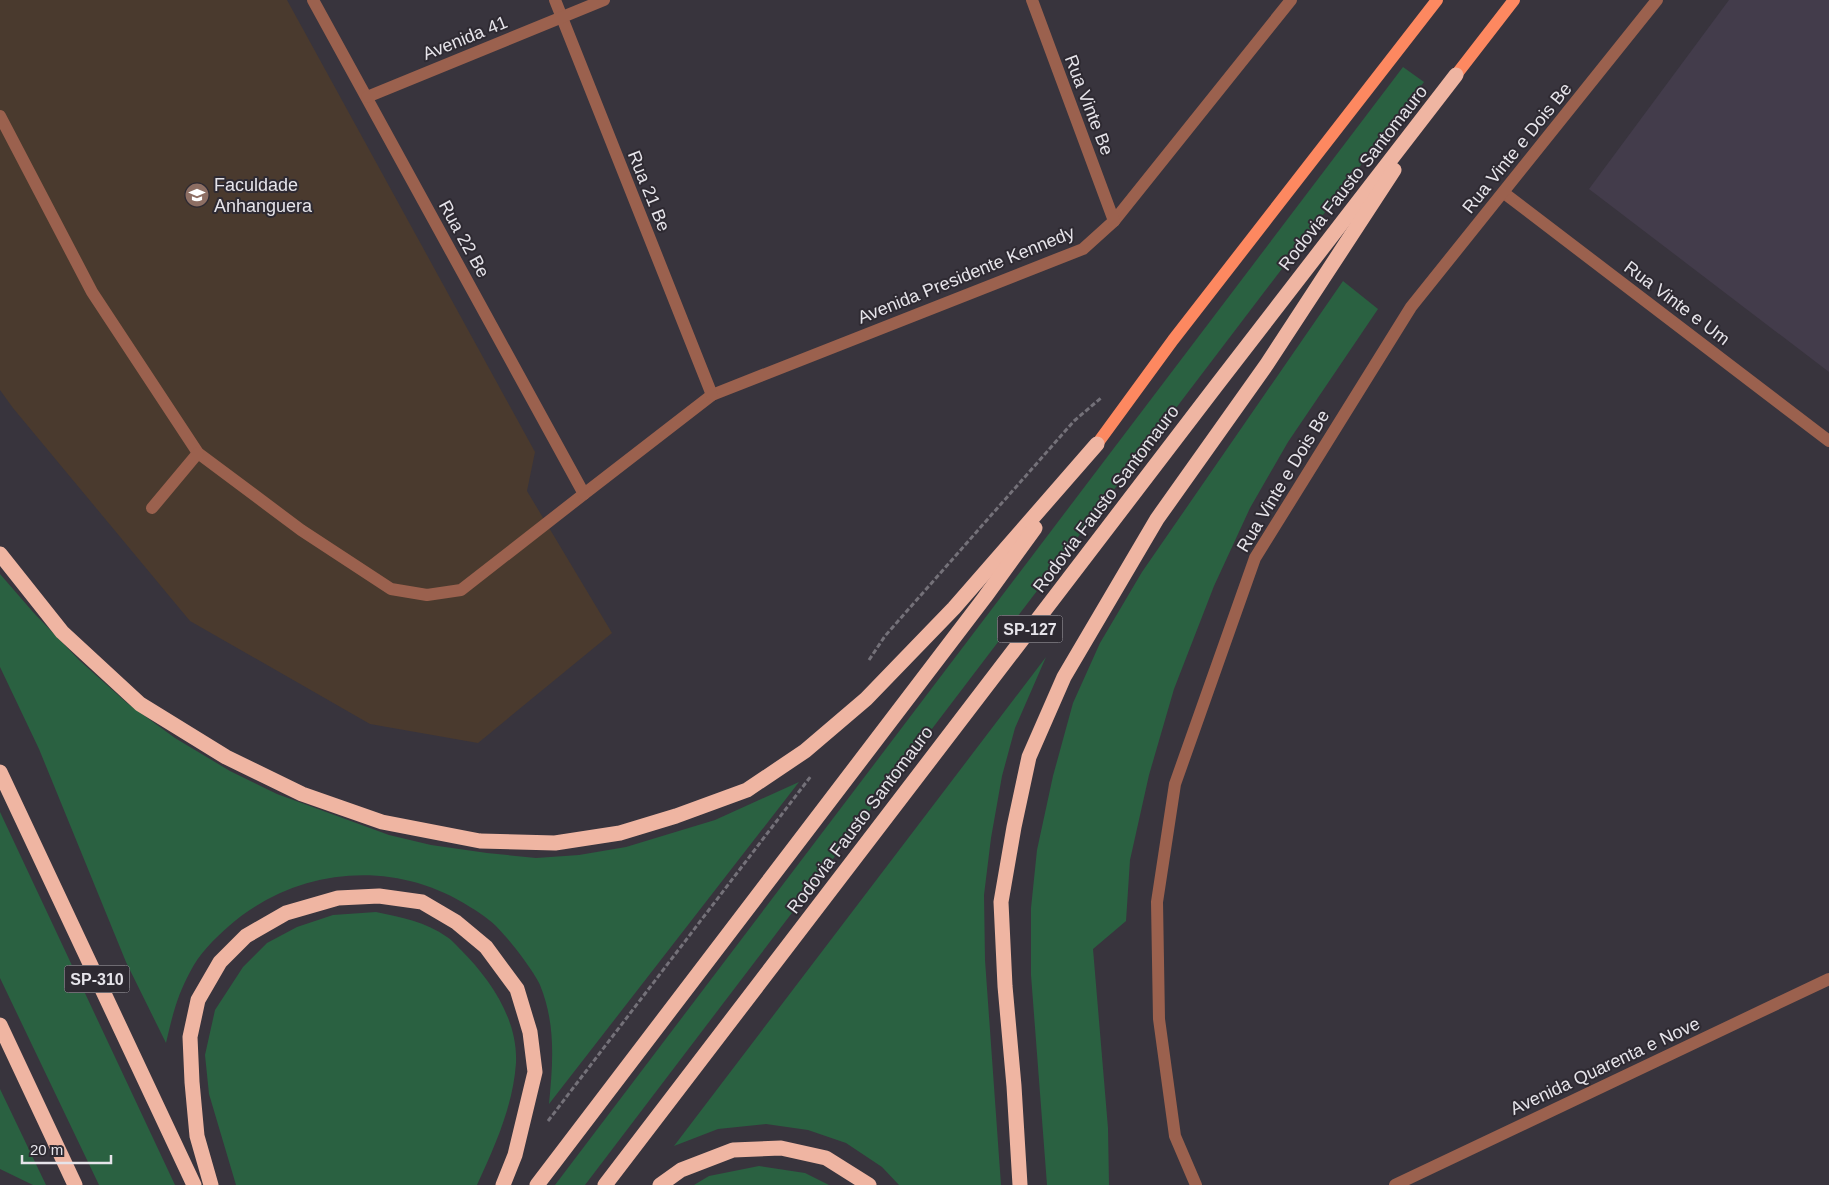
<svg xmlns="http://www.w3.org/2000/svg" width="1829" height="1185" viewBox="0 0 1829 1185" font-family="Arial,sans-serif">
	<style>
		.built { fill: #433c4b }
		.education { fill: #4a3a2e }
		.green { fill: #2a6141 }
		.lines { fill: none; stroke-linecap: round; stroke-linejoin: round }
		.path { stroke: #747179; stroke-width: 3; stroke-dasharray: 5 2.5; stroke-linecap: butt }
		.service { stroke: #9b614e; stroke-width: 12 }
		.minor { stroke: #9b614e; stroke-width: 12 }
		.primary { stroke: #fd8860; stroke-width: 12 }
		.motorway { stroke: #efb5a2; stroke-width: 15 }
		.labels { text-anchor: middle; dominant-baseline: central; stroke-width: 4; stroke-linejoin: round; paint-order: stroke }
		.shield { fill: #2e2a32; stroke: #afacb3; stroke-width: 1 }
		.shield-label { font-size: 16px; font-weight: bold; fill: #e6e4ea }
		.street-label { font-size: 18px; fill: #e6e4ea; stroke: #2e2a32 }
		.poi-label { font-size: 18px; fill: #e6e4ea; stroke: #2e2a32; text-anchor: start }
	</style>
	<rect width="100%" height="100%" fill="#38343d"/>
	<polygon class="built" points="1729,0 1829,0 1829,372 1589,189"/>
	<polygon class="education" points="0,0 287,0 535,452 527,491 612,633 478,743 370,724 190,621 13,408 0,390"/>
	<g class="green">
		<polygon points="1403,67 1424,82 585,1185 555,1185"/>
		<polygon points="1343,281 1378,309 1288,442 1250,508 1214,586 1174,689 1149,775 1130,860 1126,921 1093,949 1108,1128 1109,1185 1047,1185 1031,975 1031,908 1037,850 1053,776 1073,703 1100,643 1142,572"/>
		<path d="M 0,574 L 33,612 L 79,660 L 127,703 L 175,738 L 230,771 L 277,794 L 389,835 L 431,845 L 487,853 L 536,858 L 579,855 L 626,847 L 715,820 L 799,782 L 549,1104 C 553,1063 556,1024 540,985 C 534,971 502,929 489,920 C 483,915 477,911 470,907 C 394,858 297,867 229,926 C 214,939 199,954 190,972 C 177,996 172,1017 166,1043 L 126,962 L 39,749 L 0,667 Z"/>
		<polygon points="1046,657 1015,728 1002,776 991,838 984,895 985,960 1001,1185 899,1185 882,1167 846,1143 808,1130 766,1124 718,1129 674,1146"/>
		<polygon points="0,812 175,1185 99,1185 0,978"/>
		<path d="M 376,912 C 401,917 426,922 447,937 C 452,940 457,946 461,950 C 490,979 518,1019 516,1063 C 513,1106 495,1146 477,1185 L 236,1185 L 209,1094 L 205,1055 L 215,1010 L 243,967 L 267,943 L 297,927 L 333,915 Z"/>
		<polygon points="0,1089 46,1185 33,1185 0,1169"/>
		<polygon points="759,1166 805,1173 829,1185 694,1185 709,1176"/>
	</g>
	<g class="lines">
		<g class="path">
			<polyline points="869,660 885,636 1074,421 1101,398"/>
			<polyline points="548,1121 811,776"/>
		</g>
		<g class="service">
			<polyline points="0,116 92,292 198,453 301,530 391,589 427,595 461,590 584,494"/>
			<polyline points="152,508 198,453"/>
		</g>
		<g class="minor">
			<polyline points="313,0 584,494 712,395 1083,249 1114,221 1291,0"/>
			<polyline points="555,0 712,395"/>
			<polyline points="1032,0 1114,221"/>
			<polyline points="367,97 604,0"/>
			<polyline points="1504,193 1829,441"/>
			<polyline points="1196,1185 1175,1136 1159,1019 1157,902 1175,784 1255,558 1411,307 1657,0"/>
			<polyline points="1395,1185 1829,979"/>
		</g>
		<g class="primary">
			<polyline points="1456,75 1514,0"/>
			<polyline points="1097,444 1173,340 1437,0"/>
		</g>
		<g class="motorway">
			<polyline points="0,554 62,632 140,704 226,757 302,794 382,822 480,841 555,843 620,833 676,816 747,790 805,751 866,699 954,608 1097,444"/>
			<polyline points="0,772 194,1185"/>
			<polyline points="0,1025 75,1185"/>
			<polyline points="211,1185 197,1136 192,1082 190,1037 198,1000 220,962 246,936 286,913 338,898 379,896 422,902 456,922 486,947 517,989 530,1032 535,1072 515,1155 503,1185"/>
			<polyline points="537,1185 985,597 1035,528"/>
			<polyline points="605,1185 1216,386 1456,75"/>
			<polyline points="660,1185 681,1170 733,1150 781,1148 826,1158 869,1185"/>
			<polyline points="1020,1185 1014,1086 1005,986 1001,902 1014,827 1029,757 1064,677 1157,519 1267,364 1394,170"/>
		</g>
	</g>
	<defs>
		<symbol id="university-disc" viewBox="-11 -11 22 22"><circle r="9.5" fill="#8d6e63" stroke="#2e2a32"/><path d="M0-5L7-2L0 1L-7-2ZM-4 1L0 2.5L4 1V4Q0 6-4 4Z" fill="#fff"/></symbol>
	</defs>
	<g fill-rule="evenodd">
		<use href="#university-disc" x="183" y="181" width="28" height="28"/>
	</g>
	<g class="labels">
		<g class="shield">
			<rect x="997.5" y="615.5" width="65" height="27" rx="4"/>
			<rect x="64.5" y="965.5" width="65" height="27" rx="4"/>
		</g>
		<g class="shield-label">
			<text x="1030" y="629">SP-127</text>
			<text x="97" y="979">SP-310</text>
		</g>
		<g class="street-label">
			<text transform="translate(465 38) rotate(-22)">Avenida 41</text>
			<text transform="translate(1089 105) rotate(69)">Rua Vinte Be</text>
			<text transform="translate(1517 148) rotate(-51)">Rua Vinte e Dois Be</text>
			<text transform="translate(1353 178) rotate(-52)">Rodovia Fausto Santomauro</text>
			<text transform="translate(649 191) rotate(68)">Rua 21 Be</text>
			<text transform="translate(464 239) rotate(61)">Rua 22 Be</text>
			<text transform="translate(966 275) rotate(-22)">Avenida Presidente Kennedy</text>
			<text transform="translate(1677 303) rotate(37)">Rua Vinte e Um</text>
			<text transform="translate(1283 481) rotate(-59)">Rua Vinte e Dois Be</text>
			<text transform="translate(1106 499) rotate(-53)">Rodovia Fausto Santomauro</text>
			<text transform="translate(860 820) rotate(-53)">Rodovia Fausto Santomauro</text>
			<text transform="translate(1605 1066) rotate(-25)">Avenida Quarenta e Nove</text>
		</g>
		<g class="poi-label">
			<text x="214" y="185">Faculdade<tspan x="214" dy="21">Anhanguera</tspan></text>
		</g>
	</g>
	<path d="M22 1155v8h89v-8" fill="none" stroke="#e6e4ea" stroke-width="2.5"/>
	<text x="30" y="1155" font-size="15" fill="#e6e4ea" stroke="#2e2a32" stroke-width="4" paint-order="stroke">20 m</text>
</svg>
